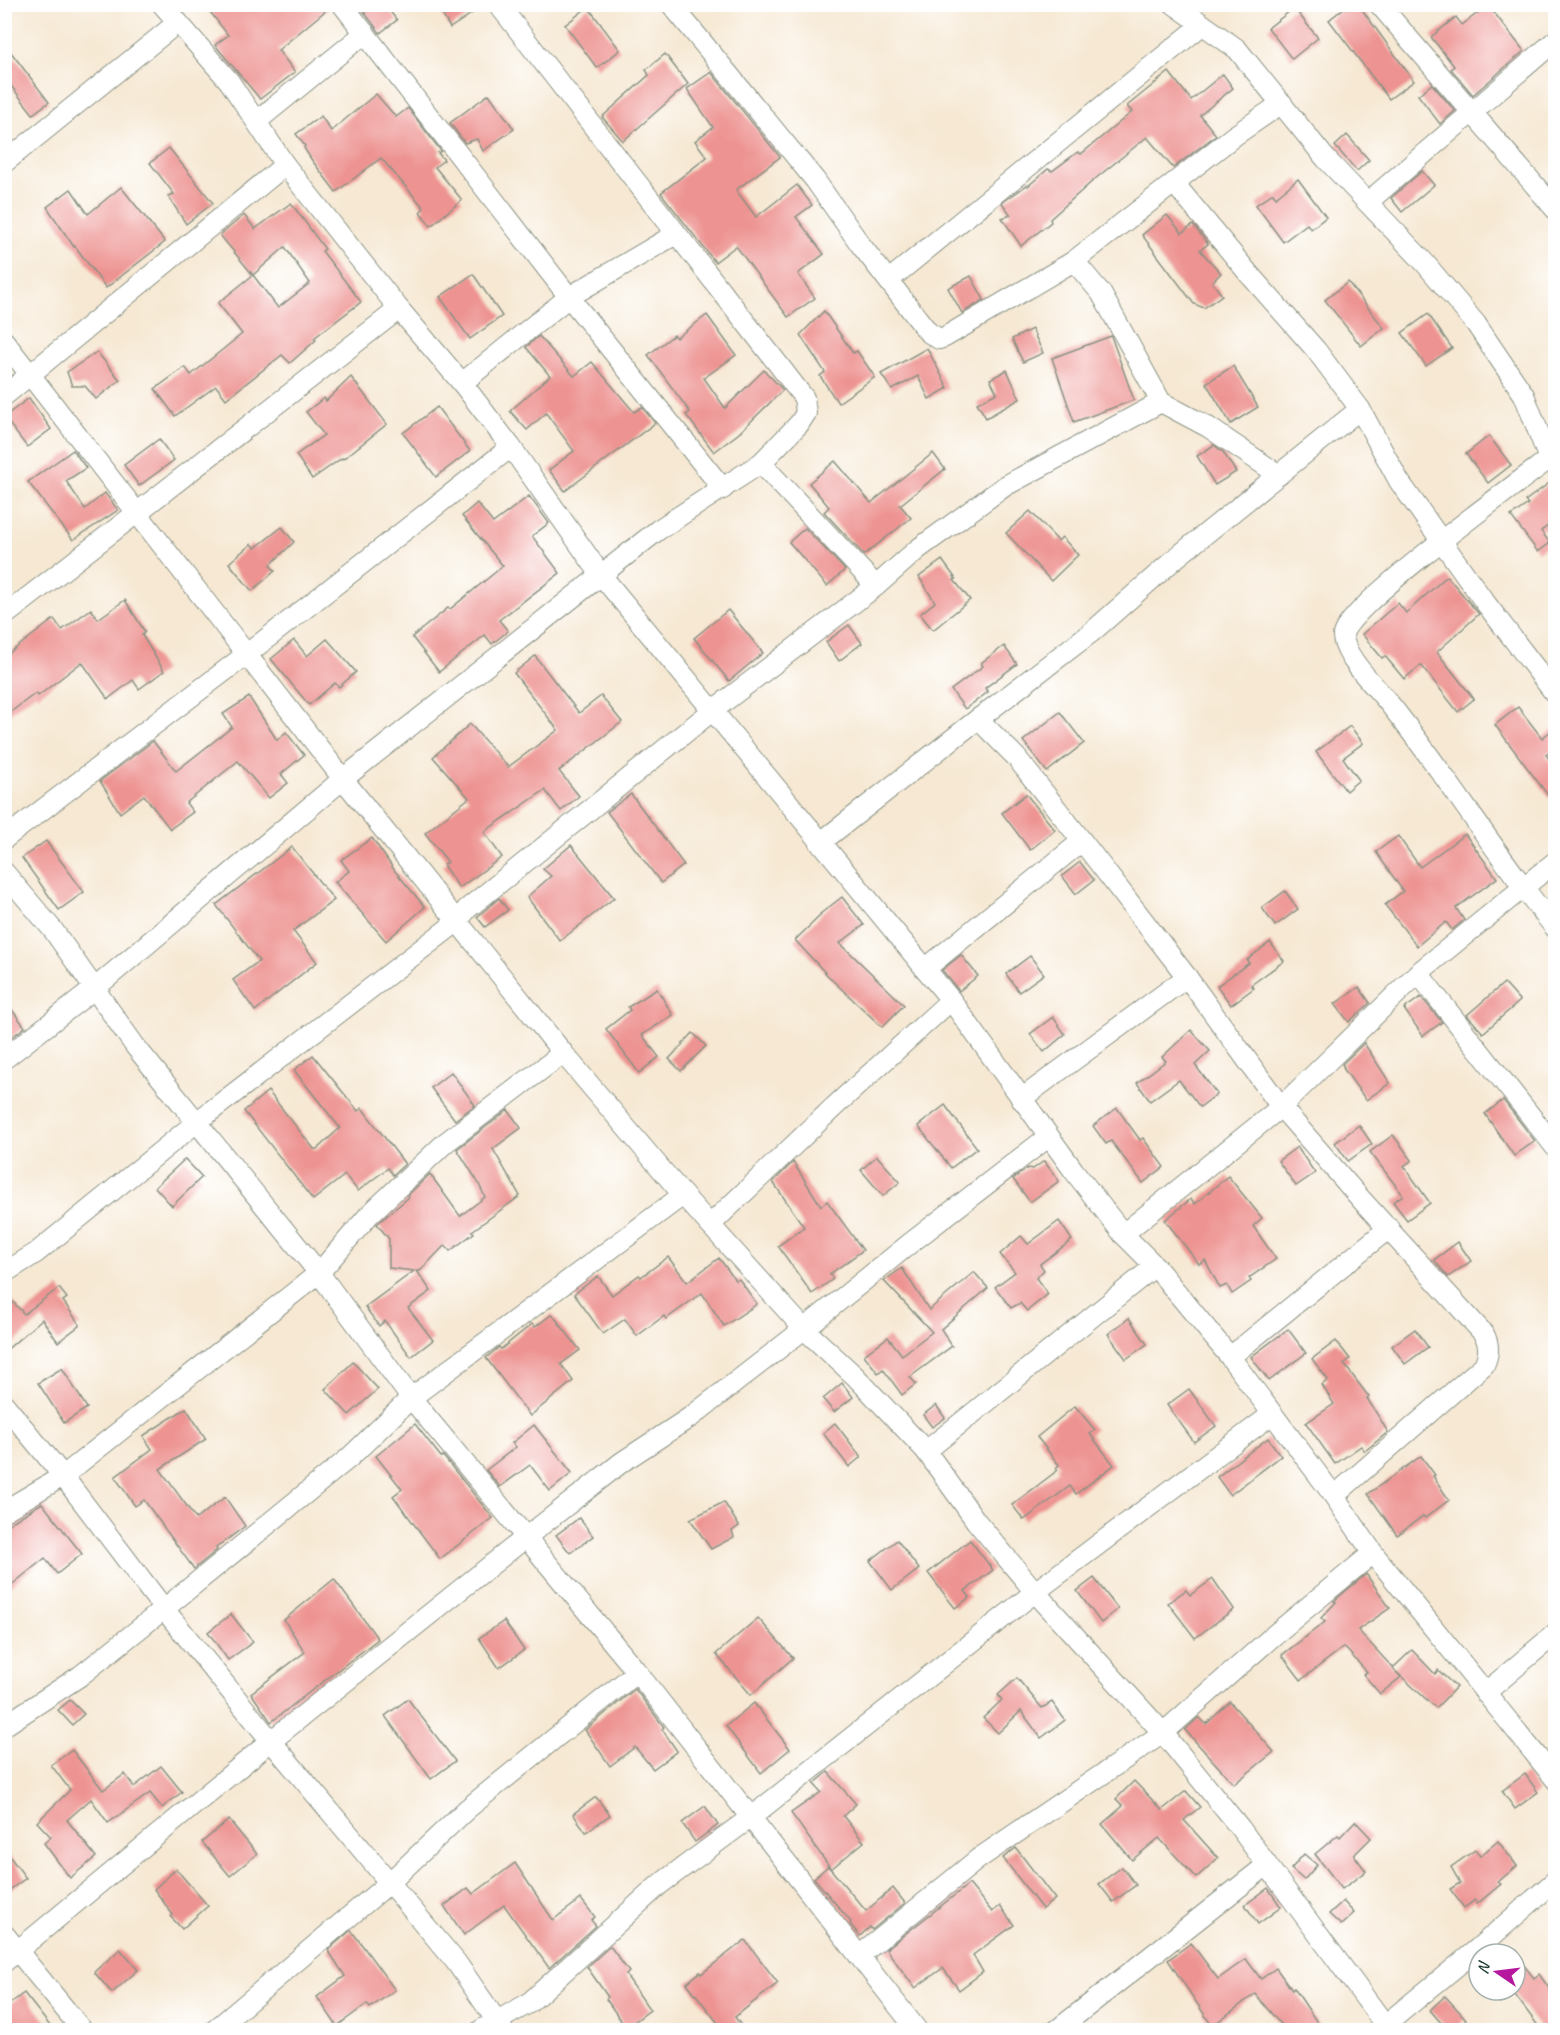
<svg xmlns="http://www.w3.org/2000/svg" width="1560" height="2035" viewBox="0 0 1560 2035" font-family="Caveat,sans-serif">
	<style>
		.building { fill: #ed9391; fill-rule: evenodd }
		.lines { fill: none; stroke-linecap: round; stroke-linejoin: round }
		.street-casing { stroke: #8a9284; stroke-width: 22 }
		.street { stroke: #fff; stroke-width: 20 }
	</style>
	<rect width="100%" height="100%" fill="#fff"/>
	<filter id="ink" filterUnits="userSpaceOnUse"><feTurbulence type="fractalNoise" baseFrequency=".0167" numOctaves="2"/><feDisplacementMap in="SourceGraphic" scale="12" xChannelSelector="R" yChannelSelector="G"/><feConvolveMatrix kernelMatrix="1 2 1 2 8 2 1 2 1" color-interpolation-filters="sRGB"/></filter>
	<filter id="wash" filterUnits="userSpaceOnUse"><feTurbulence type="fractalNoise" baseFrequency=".008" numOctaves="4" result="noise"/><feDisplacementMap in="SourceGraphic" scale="24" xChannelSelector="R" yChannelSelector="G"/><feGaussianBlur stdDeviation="1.35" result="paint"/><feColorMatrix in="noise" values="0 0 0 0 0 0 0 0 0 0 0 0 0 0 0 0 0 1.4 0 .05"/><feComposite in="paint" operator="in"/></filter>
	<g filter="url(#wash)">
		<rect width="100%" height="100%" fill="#f6e8d3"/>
		<g id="blocks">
			<g class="building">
				<polygon points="204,4 330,4 330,7 278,50 295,72 260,99 215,45 228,35"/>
				<polygon points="358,4 384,4 397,20 380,33"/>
				<polygon points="436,4 486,4 450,28"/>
				<polygon points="1349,4 1358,4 1414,81 1389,99 1329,20"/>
				<polygon points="1488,5 1524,51 1473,95 1451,69 1454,66 1431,37 1456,17 1462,25"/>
				<polygon points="588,7 620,50 597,68 565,25"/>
				<polygon points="1294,8 1318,38 1292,59 1268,28"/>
				<polygon points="4,43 49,102 33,114 4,77"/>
				<polygon points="665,54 688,84 623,141 602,117 649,75 646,70"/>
				<polygon points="711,72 780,157 736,190 756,217 797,185 812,205 796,217 824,254 798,274 815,298 788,317 736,246 715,262 661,193 707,157 695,141 713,127 687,89"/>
				<polygon points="1169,72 1191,100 1223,74 1233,88 1200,115 1216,135 1173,168 1147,137 1095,179 1050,219 1051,222 1021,246 1002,218 1011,215 1002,203 1027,185 1028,186 1048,169 1052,171 1078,152 1081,154 1132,112 1127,106"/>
				<polygon points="1432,84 1455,111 1440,124 1418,95"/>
				<polygon points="376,94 396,117 408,108 441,151 438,153 444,160 435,167 462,200 431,226 420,212 424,208 381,158 336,192 311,159 304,148 305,146 296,134 321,116 331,131"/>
				<polygon points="489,94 514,129 483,151 477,139 465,143 450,123"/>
				<polygon points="1347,135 1369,160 1357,171 1335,146"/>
				<polygon points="169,148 213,203 186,224 168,196 174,194 150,163"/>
				<polygon points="1422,171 1434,185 1402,212 1391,198"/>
				<polygon points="1298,179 1326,217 1311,229 1307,224 1283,242 1256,205 1273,193 1276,197"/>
				<polygon points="121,187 165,242 106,288 75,246 74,247 47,207 71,189 88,214"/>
				<path d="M 291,203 L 325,249 L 322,251 L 361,302 L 314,338 L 316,340 L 290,363 L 282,355 L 226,399 L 216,386 L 175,416 L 155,389 L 185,367 L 191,375 L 242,334 L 218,303 L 253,275 L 220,235 L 244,215 L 255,229 ZM 285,247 L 310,283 L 278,308 L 253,275 Z"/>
				<polygon points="1167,215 1182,233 1193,225 1208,244 1200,250 1221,273 1212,282 1222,295 1204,308 1194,304 1142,235"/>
				<polygon points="473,274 502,316 470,339 440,297"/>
				<polygon points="971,276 984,300 962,313 948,288"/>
				<polygon points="1348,282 1384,328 1361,346 1325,300"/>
				<polygon points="824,311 853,353 857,351 875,377 838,403 820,376 825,372 800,335"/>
				<polygon points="1428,314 1452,348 1426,366 1402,333"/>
				<polygon points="707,315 736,355 704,378 725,408 764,370 783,390 738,434 714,452 686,415 690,412 648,355 674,335 676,338"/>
				<polygon points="1032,329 1043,353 1023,362 1012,339"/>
				<polygon points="539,336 574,376 592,362 634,412 642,407 655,423 565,491 549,470 574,451 546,413 527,430 510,411 550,376 526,347"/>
				<polygon points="1111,336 1134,400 1074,422 1052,358"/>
				<polygon points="927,348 948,388 929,399 918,376 892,390 881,374"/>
				<polygon points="97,352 120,380 96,399 85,386 72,386 67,372"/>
				<polygon points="1233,366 1258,407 1231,424 1206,383"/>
				<polygon points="1007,370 1020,399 986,418 977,403 997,393 990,379"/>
				<polygon points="351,377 387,424 343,459 342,458 312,479 296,455 324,435 306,412 324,398 326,401"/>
				<polygon points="29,398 51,429 27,447 4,417"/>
				<polygon points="437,407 470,451 436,477 403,433"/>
				<polygon points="1489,436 1511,465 1488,483 1466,454"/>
				<polygon points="159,439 174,460 139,486 124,465"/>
				<polygon points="1214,445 1223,452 1236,472 1215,485 1197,456"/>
				<polygon points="73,450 86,468 66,481 85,509 105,493 118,510 73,540 28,482"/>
				<polygon points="933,453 945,469 900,505 911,518 864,555 824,512 829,507 809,483 835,461 871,503"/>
				<polygon points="1556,478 1556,520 1541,531 1550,543 1538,552 1511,516 1528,504 1525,501"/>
				<polygon points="529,496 549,523 532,536 560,573 499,620 508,631 492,644 485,635 439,672 412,637 448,608 450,609 503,566 462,516 477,503 493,523"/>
				<polygon points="1030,511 1058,541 1062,537 1078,555 1051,581 1006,533"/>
				<polygon points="282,527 294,542 270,565 275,571 252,591 229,563 251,544 255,548"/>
				<polygon points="805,528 845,570 827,586 789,542"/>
				<polygon points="942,560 956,579 954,580 970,600 933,630 920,614 935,602 919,577"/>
				<polygon points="1447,576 1479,614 1437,652 1474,699 1458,712 1421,665 1404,679 1385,656 1382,658 1362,634 1398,603 1406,613"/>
				<polygon points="125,600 145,632 142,635 164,671 139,689 133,680 108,699 82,662 38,696 36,693 4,717 4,657 54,619 62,630 91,609 98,619"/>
				<polygon points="728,610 763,653 729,681 694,638"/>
				<polygon points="849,625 862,643 839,661 826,642"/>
				<polygon points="327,639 356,672 339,687 335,683 309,705 271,659 294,640 307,656"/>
				<polygon points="1004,646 1017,664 985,688 988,692 965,709 951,690 983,666 981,663"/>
				<polygon points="535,656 579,713 601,696 622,722 559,771 579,796 561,811 545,790 484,832 502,857 459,888 443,865 448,862 425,833 469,798 433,757 470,724 508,767 558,730 514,673"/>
				<polygon points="249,697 277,740 286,732 304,755 281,774 288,783 269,798 238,761 186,803 193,812 170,829 144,795 120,813 100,781 153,741 176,771 232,727 223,714"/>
				<polygon points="1518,707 1542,738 1556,727 1556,748 1546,755 1556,768 1556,806 1495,725"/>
				<polygon points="1060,712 1084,743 1047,772 1023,741"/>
				<polygon points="1350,726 1363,743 1343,758 1359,780 1346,791 1316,752"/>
				<polygon points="631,794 684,865 661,883 607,812"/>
				<polygon points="1026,794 1055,830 1030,850 1002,813"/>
				<polygon points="1465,834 1497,878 1456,908 1464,920 1452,930 1446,922 1417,946 1385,905 1403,891 1376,852 1398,836 1420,867"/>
				<polygon points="372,838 395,871 425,907 386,941 335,882 349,871 341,860"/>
				<polygon points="46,841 84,892 59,910 22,858"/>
				<polygon points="571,845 614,898 560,941 527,897 551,876 543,869"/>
				<polygon points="292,847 334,900 293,931 317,962 255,1011 233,980 259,961 216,905"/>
				<polygon points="1080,862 1094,880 1076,894 1062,876"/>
				<polygon points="1285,891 1298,909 1275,926 1262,908"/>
				<polygon points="842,897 864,925 840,943 904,1005 882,1027 831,979 795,940 821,915 820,914"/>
				<polygon points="499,898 508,910 485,927 477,917"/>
				<polygon points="1270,942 1284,961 1251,985 1254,988 1231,1005 1217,986 1249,963 1247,960"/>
				<polygon points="961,955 978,976 959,991 942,970"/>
				<polygon points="1030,956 1044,974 1019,992 1006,974"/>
				<polygon points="1504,983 1520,1001 1483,1033 1467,1015"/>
				<polygon points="1359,987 1370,1003 1349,1022 1335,1004"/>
				<polygon points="657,989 673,1015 642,1035 659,1057 639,1073 606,1029 630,1010 628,1007"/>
				<polygon points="1421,997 1442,1022 1423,1036 1404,1009"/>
				<polygon points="4,999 25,1027 4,1043"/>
				<polygon points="1053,1017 1065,1034 1044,1052 1030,1034"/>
				<polygon points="1191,1030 1210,1051 1195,1065 1217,1094 1200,1107 1179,1080 1150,1101 1137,1083 1166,1061 1162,1057"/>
				<polygon points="693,1033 706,1046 681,1071 669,1059"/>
				<polygon points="1364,1043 1390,1083 1366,1100 1343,1068 1344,1067 1342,1064"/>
				<polygon points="313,1055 358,1111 362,1108 405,1164 393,1175 388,1168 358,1191 345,1175 313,1200 244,1111 268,1091 314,1149 317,1149 340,1128 294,1070"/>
				<polygon points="451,1072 475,1105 455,1120 431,1088"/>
				<polygon points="1503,1100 1535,1141 1514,1156 1485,1114"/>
				<polygon points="945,1105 977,1148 951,1168 918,1126"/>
				<polygon points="1117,1108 1140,1140 1143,1138 1164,1167 1143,1183 1111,1141 1106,1144 1093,1126"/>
				<polygon points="508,1110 521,1128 493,1149 520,1196 472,1231 474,1233 450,1251 445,1245 420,1271 417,1271 431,1291 408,1308 433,1340 411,1357 385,1321 379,1326 365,1307 414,1271 389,1268 389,1239 377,1224 409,1197 408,1195 430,1174 460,1216 485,1197 478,1182 457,1149"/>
				<polygon points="1359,1125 1372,1144 1348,1161 1335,1143"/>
				<polygon points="1393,1135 1412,1160 1404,1166 1430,1203 1407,1220 1393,1202 1403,1195 1370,1152"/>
				<polygon points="1297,1147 1315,1173 1296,1186 1278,1161"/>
				<polygon points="877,1156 900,1182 883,1196 861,1170"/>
				<polygon points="185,1159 202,1177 172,1206 155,1187"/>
				<polygon points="1044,1161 1059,1181 1030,1202 1013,1179 1028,1168 1033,1169"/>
				<polygon points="793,1162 821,1206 827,1201 863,1250 830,1274 833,1279 812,1294 778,1246 804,1227 773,1182"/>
				<polygon points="1228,1176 1262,1218 1253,1226 1276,1259 1249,1278 1251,1281 1232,1294 1227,1285 1220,1288 1205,1260 1199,1264 1165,1220 1191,1199 1195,1204"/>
				<polygon points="1059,1221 1072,1240 1040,1264 1044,1270 1036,1278 1048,1294 1027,1311 1020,1303 1011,1308 995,1287 1015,1272 1000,1254 1021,1236 1028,1244"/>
				<polygon points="1458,1242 1471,1261 1448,1277 1434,1260"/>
				<polygon points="668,1257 687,1282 719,1258 736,1281 739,1279 757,1304 724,1326 702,1293 666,1319 664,1316 637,1336 625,1319 603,1334 574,1294 598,1276 612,1295 639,1275 641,1277"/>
				<polygon points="902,1268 929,1310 974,1272 988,1288 941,1329 952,1346 910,1377 916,1384 902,1395 883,1369 878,1373 864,1355 888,1337 902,1355 932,1332 884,1281"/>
				<polygon points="59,1288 67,1298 63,1301 80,1325 58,1342 42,1319 4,1352 4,1292 24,1314"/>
				<polygon points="552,1314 580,1350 561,1364 573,1381 530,1416 486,1358 499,1347 501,1349 532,1324 535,1327"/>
				<polygon points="1129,1318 1147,1344 1126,1359 1108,1334"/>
				<polygon points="1288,1329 1306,1353 1269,1381 1251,1357"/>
				<polygon points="1415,1329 1428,1347 1405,1364 1392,1346"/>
				<polygon points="1336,1341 1350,1359 1344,1364 1369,1397 1367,1398 1388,1432 1365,1451 1361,1446 1335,1464 1306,1423 1334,1404 1322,1385 1328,1380 1312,1359"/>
				<polygon points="353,1362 378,1389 349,1415 325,1389"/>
				<polygon points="62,1368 87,1408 64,1423 38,1383"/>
				<polygon points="842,1383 853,1397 834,1412 823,1399"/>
				<polygon points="1189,1389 1216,1426 1194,1442 1167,1405"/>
				<polygon points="936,1405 945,1418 932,1427 923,1415"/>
				<polygon points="1075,1406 1095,1430 1090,1434 1114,1465 1076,1494 1070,1486 1024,1520 1012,1505 1058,1470 1056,1468 1059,1465 1037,1437"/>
				<polygon points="186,1408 206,1439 160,1469 196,1519 225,1497 245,1526 216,1548 217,1550 194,1569 144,1500 135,1506 115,1477 152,1449 143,1436"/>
				<polygon points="835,1423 861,1457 849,1467 823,1433"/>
				<polygon points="415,1424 441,1457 443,1456 493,1518 440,1559 393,1496 402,1489 376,1456"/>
				<polygon points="534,1425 572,1473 550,1491 530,1465 500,1487 486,1470 516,1447 512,1443"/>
				<polygon points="1268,1438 1281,1456 1230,1495 1217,1477"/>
				<polygon points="1421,1456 1435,1475 1433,1476 1449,1500 1425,1518 1423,1516 1397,1535 1368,1494"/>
				<polygon points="724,1502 739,1526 732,1531 734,1537 711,1549 690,1519"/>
				<polygon points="42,1503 82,1554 57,1574 45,1558 4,1591 4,1527"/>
				<polygon points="579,1518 593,1536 570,1553 556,1535"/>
				<polygon points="897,1540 919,1569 892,1590 870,1561"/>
				<polygon points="970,1540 993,1570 965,1591 970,1597 955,1608 928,1573"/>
				<polygon points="1366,1574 1390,1608 1358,1630 1393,1668 1412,1650 1435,1674 1438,1670 1456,1687 1436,1708 1393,1669 1401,1677 1380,1694 1363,1674 1367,1672 1344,1647 1301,1680 1282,1655 1325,1622 1321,1618 1336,1602 1334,1601"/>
				<polygon points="1094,1578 1118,1609 1101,1623 1077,1591"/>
				<polygon points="334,1579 378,1639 271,1722 251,1693 305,1652 284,1620"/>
				<polygon points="1213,1579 1234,1609 1195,1638 1168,1603 1186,1590 1190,1595"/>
				<polygon points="231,1614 253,1642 228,1660 208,1632"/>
				<polygon points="758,1618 793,1658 751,1695 716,1654"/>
				<polygon points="504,1621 524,1650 499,1668 479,1638"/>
				<polygon points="1017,1678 1042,1708 1052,1702 1065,1720 1041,1738 1021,1711 998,1733 983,1718 1002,1700 998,1695"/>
				<polygon points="635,1689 664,1727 662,1729 677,1751 653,1769 635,1747 610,1766 585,1730"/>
				<polygon points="408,1699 455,1761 431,1779 385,1716"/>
				<polygon points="70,1700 84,1714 72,1725 58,1710"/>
				<polygon points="1230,1702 1274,1752 1234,1784 1185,1730 1199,1717 1206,1724"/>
				<polygon points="754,1703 790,1749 761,1773 726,1726"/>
				<polygon points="72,1750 103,1790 125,1774 134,1787 161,1766 182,1792 162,1808 150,1793 108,1823 91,1799 67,1820 96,1857 70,1878 44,1843 51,1837 37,1822 70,1790 51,1765"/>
				<polygon points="828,1772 856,1804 843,1816 864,1842 831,1869 791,1813 821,1792 814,1784"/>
				<polygon points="1525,1774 1538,1792 1515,1809 1502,1791"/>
				<polygon points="1134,1781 1162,1810 1186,1791 1200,1807 1184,1820 1218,1858 1196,1878 1159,1838 1132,1860 1102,1824 1123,1806 1116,1799"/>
				<polygon points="596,1797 610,1815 586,1832 573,1814"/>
				<polygon points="705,1806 718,1825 695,1842 682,1823"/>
				<polygon points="229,1820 257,1854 230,1876 202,1842"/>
				<polygon points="1355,1821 1371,1838 1354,1855 1366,1871 1342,1889 1315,1854 1338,1835 1340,1837"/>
				<polygon points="1498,1841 1517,1866 1498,1882 1501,1884 1477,1904 1475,1900 1464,1908 1450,1889 1460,1883 1451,1867 1475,1850 1480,1856"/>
				<polygon points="1016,1848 1055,1899 1042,1909 1003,1858"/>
				<polygon points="4,1849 26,1878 4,1894"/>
				<polygon points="1304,1854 1317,1865 1304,1880 1291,1869"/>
				<polygon points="515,1863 553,1920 581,1899 595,1917 591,1920 596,1926 549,1968 504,1905 464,1935 444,1906 468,1888 473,1894"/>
				<polygon points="828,1866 866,1911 893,1888 905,1903 872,1930 870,1927 860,1936 850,1924 851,1922 814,1878"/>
				<polygon points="1122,1867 1136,1885 1113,1902 1099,1884"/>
				<polygon points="176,1869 208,1906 182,1929 171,1917 173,1915 154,1889"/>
				<polygon points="969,1884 992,1912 1000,1906 1014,1925 973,1955 983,1972 959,1990 943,1968 915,1988 886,1949"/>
				<polygon points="1268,1888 1281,1907 1258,1924 1245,1905"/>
				<polygon points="1343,1901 1354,1913 1341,1925 1329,1914"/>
				<polygon points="351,1930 395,1990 370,2008 367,2004 337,2026 317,1997 345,1976 328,1950"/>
				<polygon points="745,1940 778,1983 735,2017 745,2031 724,2031 687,1983 700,1972 701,1974"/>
				<polygon points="1191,1943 1218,1979 1246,1959 1261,1979 1276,1968 1292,1990 1294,1988 1323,2031 1286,2031 1255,1994 1212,2026 1168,1960"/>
				<polygon points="610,1946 629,1972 626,1975 650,2010 626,2028 606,1999 608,1997 587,1967"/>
				<polygon points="120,1949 138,1970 112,1993 94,1972"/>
				<polygon points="1515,1954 1534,1978 1539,1974 1556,1998 1556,2031 1542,2031 1515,1995"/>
				<polygon points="24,1993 54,2031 4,2031 4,2008"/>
				<polygon points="1445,1996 1466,2019 1454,2031 1448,2031 1430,2010"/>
			</g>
		</g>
	</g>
	<g filter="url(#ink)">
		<use href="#blocks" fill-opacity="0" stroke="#8a9284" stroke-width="1.5"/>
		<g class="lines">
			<defs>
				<g id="street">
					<polyline points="162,4 229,81 285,165 399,309 462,383 511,447 601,575 951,1000 1074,1171 1123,1234 1155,1266 1230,1357 1334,1496 1373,1553 1556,1780"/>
					<polyline points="342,4 569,297 723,489"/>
					<polyline points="671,4 815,180 860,244 928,332 939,339 945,337 1074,261 1234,136 1282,103"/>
					<polyline points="1174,4 1237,49 1326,159 1424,262 1476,324 1524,395 1549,459 1556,466"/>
					<polyline points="1379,4 1556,210"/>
					<polyline points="257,121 365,33"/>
					<polyline points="4,163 177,23"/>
					<polyline points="1174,183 1249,274 1316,350 1360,409 1399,481 1484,601 1556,695"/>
					<polyline points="1368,202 1556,40"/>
					<polyline points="1074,261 1101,293 1161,402 1208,427 1279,475"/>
					<polyline points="889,280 1202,25"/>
					<polyline points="4,341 343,779 563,1053 683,1195 804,1329 855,1376 926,1451 976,1521 1035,1592 1163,1733 1240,1828 1267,1865 1057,2030"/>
					<polyline points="462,383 569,297 676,234"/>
					<polyline points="4,396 285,165"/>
					<path d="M 1549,459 C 1520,481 1344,609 1343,635 C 1343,656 1375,686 1388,702 C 1447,775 1496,856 1556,929"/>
					<polyline points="761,463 876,586"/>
					<polyline points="4,616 399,309"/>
					<path d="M 978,719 L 1016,757 L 1082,841 L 1187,977 L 1281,1107 L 1359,1197 L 1484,1334 C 1490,1346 1489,1354 1484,1365 L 1334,1496"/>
					<polyline points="4,839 247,654 511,447"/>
					<polyline points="820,843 978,719 1093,631 1177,557 1360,409"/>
					<polyline points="4,872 53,930 135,1046 319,1273 411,1398 637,1672 917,2030"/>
					<polyline points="925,969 1082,841"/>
					<polyline points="1418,973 1556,1148"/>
					<polyline points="4,1059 94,989 343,779 658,530 761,463 799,424 806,413 804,398 778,364 498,4"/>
					<polyline points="1021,1099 1187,977"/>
					<polyline points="710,1225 836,1105 951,1000"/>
					<polyline points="1123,1234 1281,1107 1418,973 1556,861"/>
					<polyline points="4,1273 36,1253 198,1121 458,921 467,909 712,711 876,586 918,549 1005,486 1161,402"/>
					<polyline points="1230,1357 1389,1228"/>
					<polyline points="4,1404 63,1476 164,1609 271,1741 456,1962 503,2030"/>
					<polyline points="926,1451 1155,1266"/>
					<polyline points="4,1511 63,1476 319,1273 369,1215 445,1143 563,1053"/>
					<polyline points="1485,1693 1556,1633"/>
					<polyline points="4,1726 80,1676 164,1609 349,1458 411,1398 683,1195"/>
					<polyline points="1267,1865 1385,2025"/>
					<polyline points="4,1934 82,2030"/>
					<polyline points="859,1956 978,1859 1163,1733 1273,1636 1373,1553"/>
					<polyline points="4,1962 271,1741 525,1538 622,1462 692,1416 804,1329 908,1245 1048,1137"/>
					<polyline points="215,2030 389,1883 467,1809 637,1672"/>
					<polyline points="481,2030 529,2003 659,1885 750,1818 1035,1592 1271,1415"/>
					<polyline points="1379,2030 1475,1951 1556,1880"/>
				</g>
			</defs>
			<use href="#street" class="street-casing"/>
			<use href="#street" class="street"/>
		</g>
	</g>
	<rect width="1560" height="2035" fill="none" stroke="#fff" stroke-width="24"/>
	<g transform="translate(1497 1972) rotate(284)"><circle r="28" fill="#ffffff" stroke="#a5b1ae" stroke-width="1.5"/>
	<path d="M0-4.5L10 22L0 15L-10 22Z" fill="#b5179e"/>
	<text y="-9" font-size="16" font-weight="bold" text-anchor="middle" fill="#1f3d34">N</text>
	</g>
</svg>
